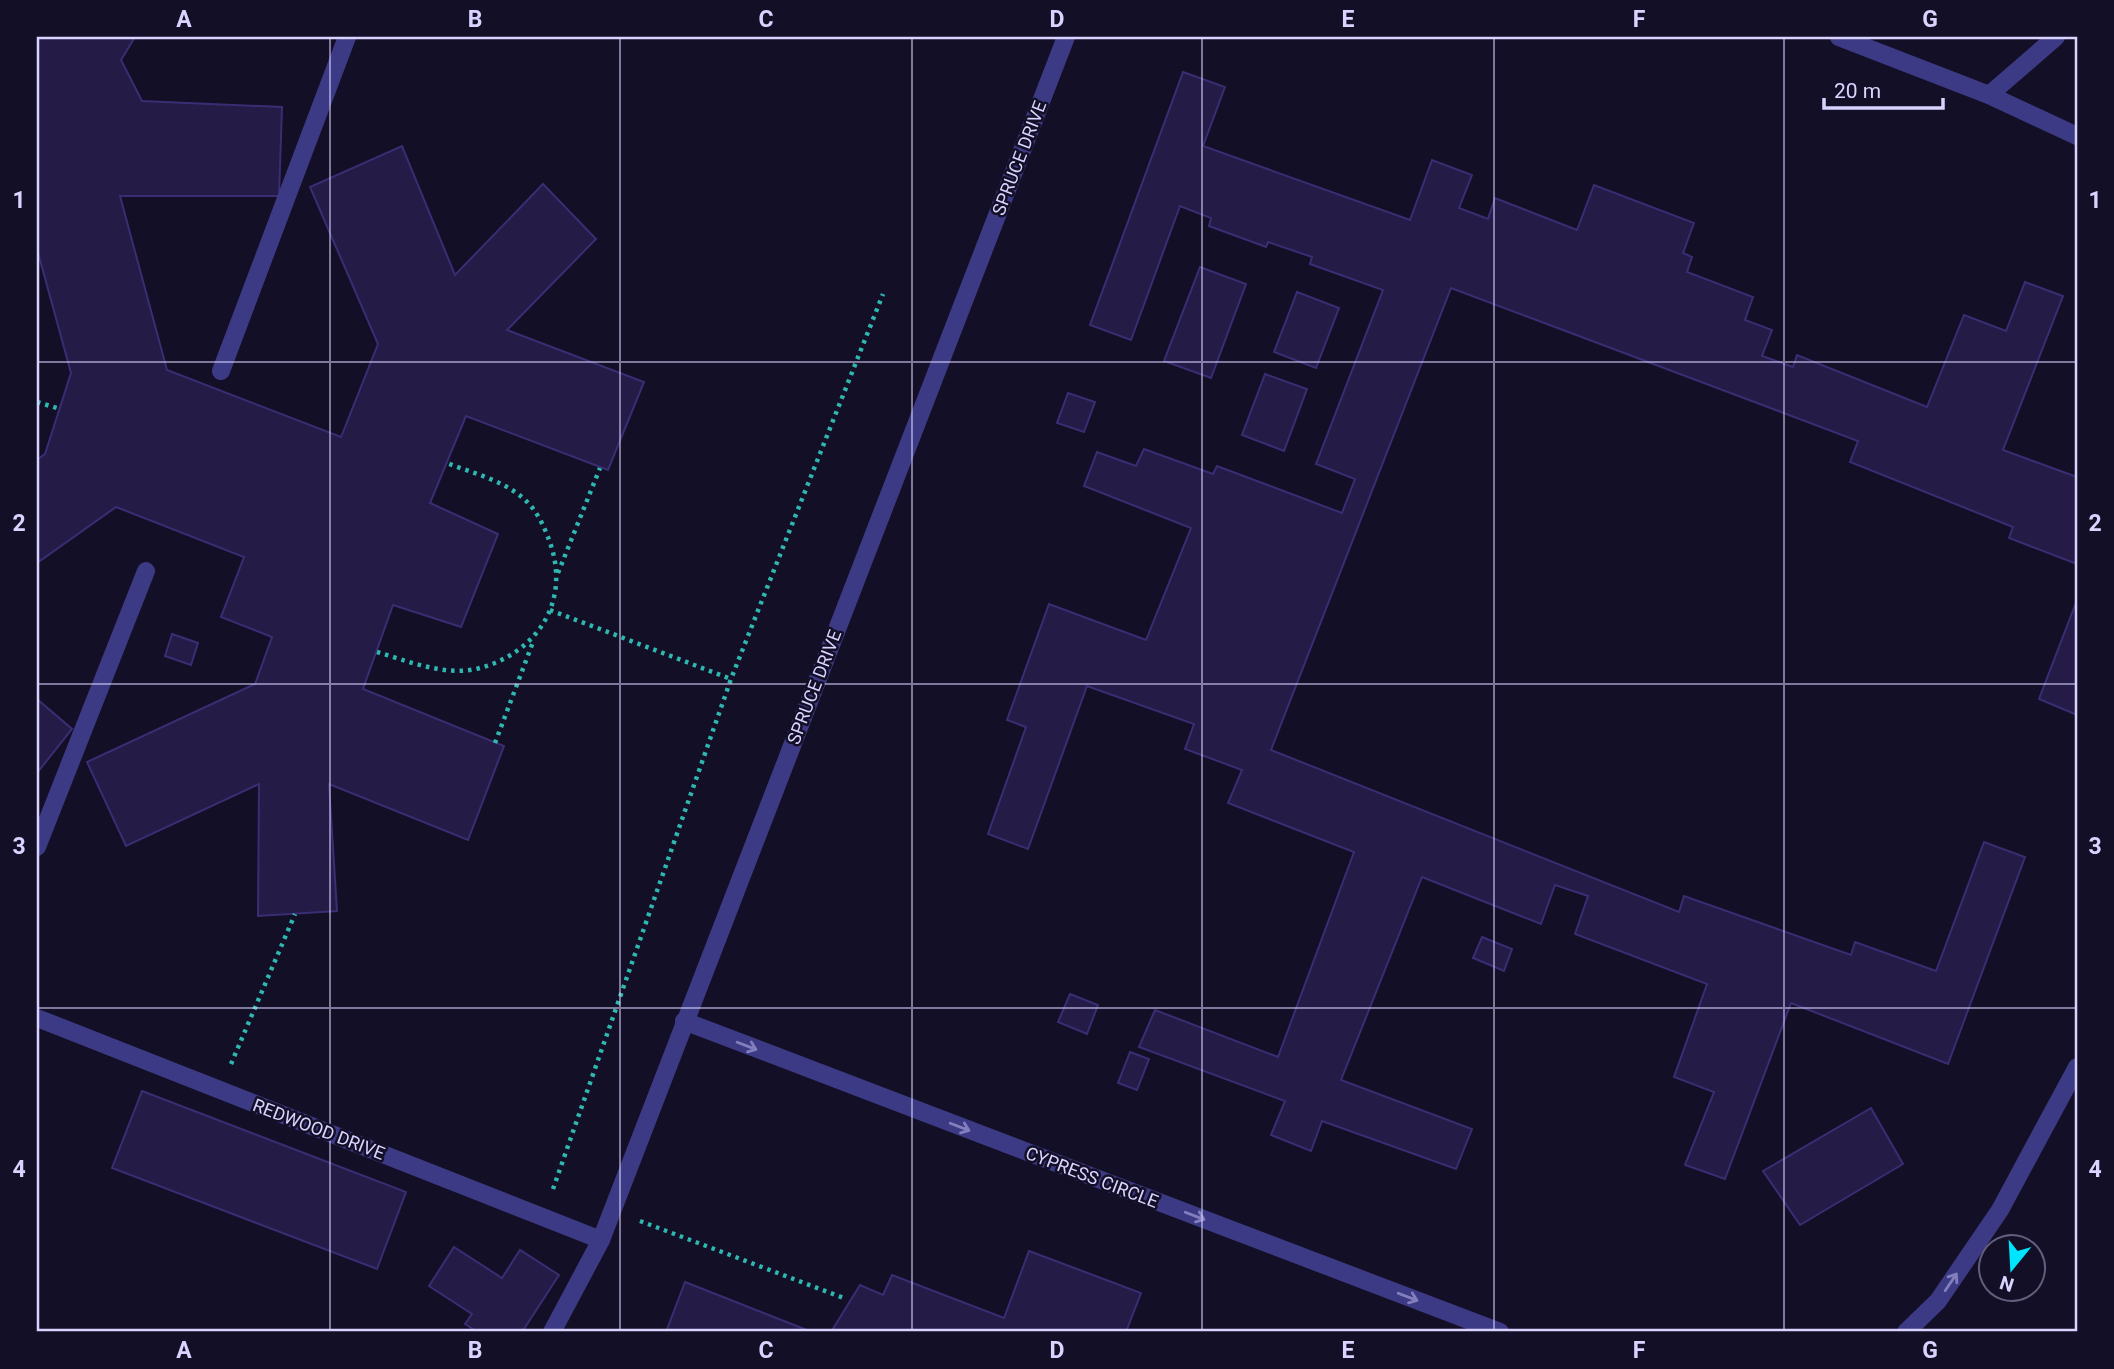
<svg xmlns="http://www.w3.org/2000/svg" width="2114" height="1369" viewBox="0 0 2114 1369" font-family="Roboto,sans-serif">
	<style>
		.building { fill: #241b47; stroke: #3b2d73; stroke-width: 2 }
		.lines { fill: none; stroke-linecap: round; stroke-linejoin: round }
		.path { stroke: #2fb8b0; stroke-width: 4.5; stroke-dasharray: 3.5 5; stroke-linecap: butt }
		.lane { stroke: #3d3a85; stroke-width: 18 }
		.street { stroke: #3d3a85; stroke-width: 18 }
		.oneway { stroke: #837fbc }
		.grid { fill: none; stroke: #d9d4ff; stroke-width: 2; stroke-opacity: 0.55 }
		.labels { text-anchor: middle; dominant-baseline: central; stroke-width: 5; stroke-linejoin: round; paint-order: stroke }
		.street-label { font-size: 18px; fill: #d9d4ff; stroke: #130f26 }
		.neatline { fill: none; stroke: #d9d4ff; stroke-width: 2.5 }
		.grid-label { font-size: 23px; text-anchor: middle; font-weight: bold; fill: #d9d4ff }
	</style>
	<rect width="100%" height="100%" fill="#130f26"/>
	<g class="building">
		<polygon points="37,37 135,37 121,60 142,101 282,107 279,196 120,196 167,370 341,437 378,344 310,187 402,146 455,275 543,184 596,239 507,330 644,382 608,470 466,416 430,503 498,534 461,627 393,605 363,689 504,746 468,840 329,784 337,911 258,916 259,784 126,846 87,762 255,684 272,637 221,617 244,557 116,507 37,563 37,460 45,454 71,373 37,249"/>
		<polygon points="1183,72 1225,87 1203,146 1410,220 1432,160 1472,175 1459,208 1488,219 1495,198 1577,230 1594,185 1694,223 1683,253 1692,257 1687,272 1753,297 1745,320 1772,330 1762,356 1793,367 1797,355 1927,407 1964,315 2006,331 2025,282 2063,296 2003,450 2077,477 2077,564 2009,538 2013,527 1850,462 1858,441 1451,288 1271,750 1679,912 1684,896 1851,955 1855,942 1936,971 1984,842 2025,857 1948,1064 1791,1003 1725,1179 1685,1165 1714,1092 1674,1077 1707,984 1575,934 1588,896 1555,885 1541,924 1422,877 1341,1080 1472,1129 1456,1169 1322,1121 1311,1151 1271,1135 1285,1101 1139,1047 1155,1010 1278,1057 1354,852 1228,803 1242,770 1185,749 1194,724 1087,686 1028,849 988,834 1026,727 1007,720 1049,604 1146,640 1191,528 1084,486 1097,452 1136,466 1144,449 1213,474 1217,466 1342,513 1355,479 1316,464 1383,290 1310,264 1312,257 1268,242 1266,247 1209,226 1211,218 1180,206 1131,340 1090,325"/>
		<polygon points="1200,267 1246,284 1211,378 1164,361"/>
		<polygon points="1297,292 1339,308 1316,368 1274,352"/>
		<polygon points="1265,374 1307,389 1284,451 1242,435"/>
		<polygon points="1068,393 1095,402 1084,432 1057,423"/>
		<polygon points="2077,600 2077,715 2039,699"/>
		<polygon points="172,634 198,643 191,665 165,656"/>
		<polygon points="37,699 72,729 37,773"/>
		<polygon points="1482,937 1512,949 1504,971 1473,958"/>
		<polygon points="1070,994 1098,1005 1087,1034 1058,1022"/>
		<polygon points="1130,1052 1149,1059 1137,1090 1118,1083"/>
		<polygon points="142,1091 406,1192 377,1269 112,1168"/>
		<polygon points="1871,1108 1903,1164 1800,1225 1763,1171"/>
		<polygon points="454,1247 502,1278 520,1250 559,1275 522,1332 478,1332 465,1324 472,1314 429,1286"/>
		<polygon points="1029,1251 1141,1293 1126,1332 831,1332 860,1285 883,1295 892,1275 1004,1318"/>
		<polygon points="685,1282 812,1332 666,1332"/>
	</g>
	<g class="lines">
		<g class="path">
			<polyline points="37,402 60,409"/>
			<polyline points="558,573 600,468"/>
			<polyline points="550,610 731,679"/>
			<path d="M 377,652 C 408,661 443,676 476,669 C 538,654 572,600 549,540 C 544,526 536,509 524,499 C 503,480 472,473 447,463"/>
			<polyline points="495,743 533,642"/>
			<polyline points="231,1064 295,914"/>
			<polyline points="553,1189 731,679 883,294"/>
			<polyline points="640,1221 844,1298"/>
		</g>
		<g class="lane">
			<polyline points="221,371 347,37"/>
			<polyline points="37,847 146,571"/>
		</g>
		<g class="street">
			<polyline points="1839,37 1989,95 2077,136"/>
			<polyline points="1989,95 2056,37"/>
			<polyline points="37,1018 601,1240"/>
			<polyline points="684,1021 1500,1332"/>
			<polyline points="552,1332 601,1240 1066,37"/>
			<polyline points="1906,1332 1938,1301 2000,1210 2077,1067"/>
		</g>
	</g>
	<defs><path id="oneway-shaft" d="M-6 0H5M1.5-3L5.5 0L1.5 3" fill="none" stroke-width="1.6" stroke-linecap="round" stroke-linejoin="round" transform="scale(1.75)"/></defs>
	<g class="oneway">
		<use href="#oneway-shaft" transform="translate(747 1046) rotate(21)"/>
		<use href="#oneway-shaft" transform="translate(960 1127) rotate(21)"/>
		<use href="#oneway-shaft" transform="translate(1195 1216) rotate(21)"/>
		<use href="#oneway-shaft" transform="translate(1951 1282) rotate(-56)"/>
		<use href="#oneway-shaft" transform="translate(1408 1297) rotate(21)"/>
	</g>
	<path class="grid" d="M 330,37 L 330,1332M 620,37 L 620,1332M 912,37 L 912,1332M 1202,37 L 1202,1332M 1494,37 L 1494,1332M 1784,37 L 1784,1332M 37,362 L 2077,362M 37,684 L 2077,684M 37,1008 L 2077,1008"/>
	<g class="labels">
		<g class="street-label">
			<text transform="translate(1019 158) rotate(-69)">SPRUCE DRIVE</text>
			<text transform="translate(814 687) rotate(-69)">SPRUCE DRIVE</text>
			<text transform="translate(319 1129) rotate(21)">REDWOOD DRIVE</text>
			<text transform="translate(1092 1177) rotate(21)">CYPRESS CIRCLE</text>
		</g>
	</g>
	<rect width="2114" height="1369" fill="none" stroke="#130f26" stroke-width="77"/>
	<g transform="translate(2012 1268) rotate(198)"><circle r="33" fill="#130f26" stroke="#625e7d" stroke-width="2"/>
	<path d="M0-5L12 26L0 18L-12 26Z" fill="#00e5ff"/>
	<text y="-10" font-size="19" font-weight="bold" text-anchor="middle" fill="#d9d4ff">N</text>
	</g>
	<path d="M1824 98v10h119v-10" fill="none" stroke="#d9d4ff" stroke-width="3.5"/>
	<text x="1834" y="98" font-size="21" fill="#d9d4ff" stroke="#130f26" stroke-width="5" paint-order="stroke">20 m</text>
	<rect x="38" y="38" width="2038" height="1292" class="neatline"/>
	<g class="grid-label">
		<text x="184" y="27">A</text>
		<text x="475" y="27">B</text>
		<text x="766" y="27">C</text>
		<text x="1057" y="27">D</text>
		<text x="1348" y="27">E</text>
		<text x="1639" y="27">F</text>
		<text x="1930" y="27">G</text>
		<text x="19" y="208">1</text>
		<text x="2095" y="208">1</text>
		<text x="19" y="531">2</text>
		<text x="2095" y="531">2</text>
		<text x="19" y="854">3</text>
		<text x="2095" y="854">3</text>
		<text x="19" y="1177">4</text>
		<text x="2095" y="1177">4</text>
		<text x="184" y="1358">A</text>
		<text x="475" y="1358">B</text>
		<text x="766" y="1358">C</text>
		<text x="1057" y="1358">D</text>
		<text x="1348" y="1358">E</text>
		<text x="1639" y="1358">F</text>
		<text x="1930" y="1358">G</text>
	</g>
</svg>
